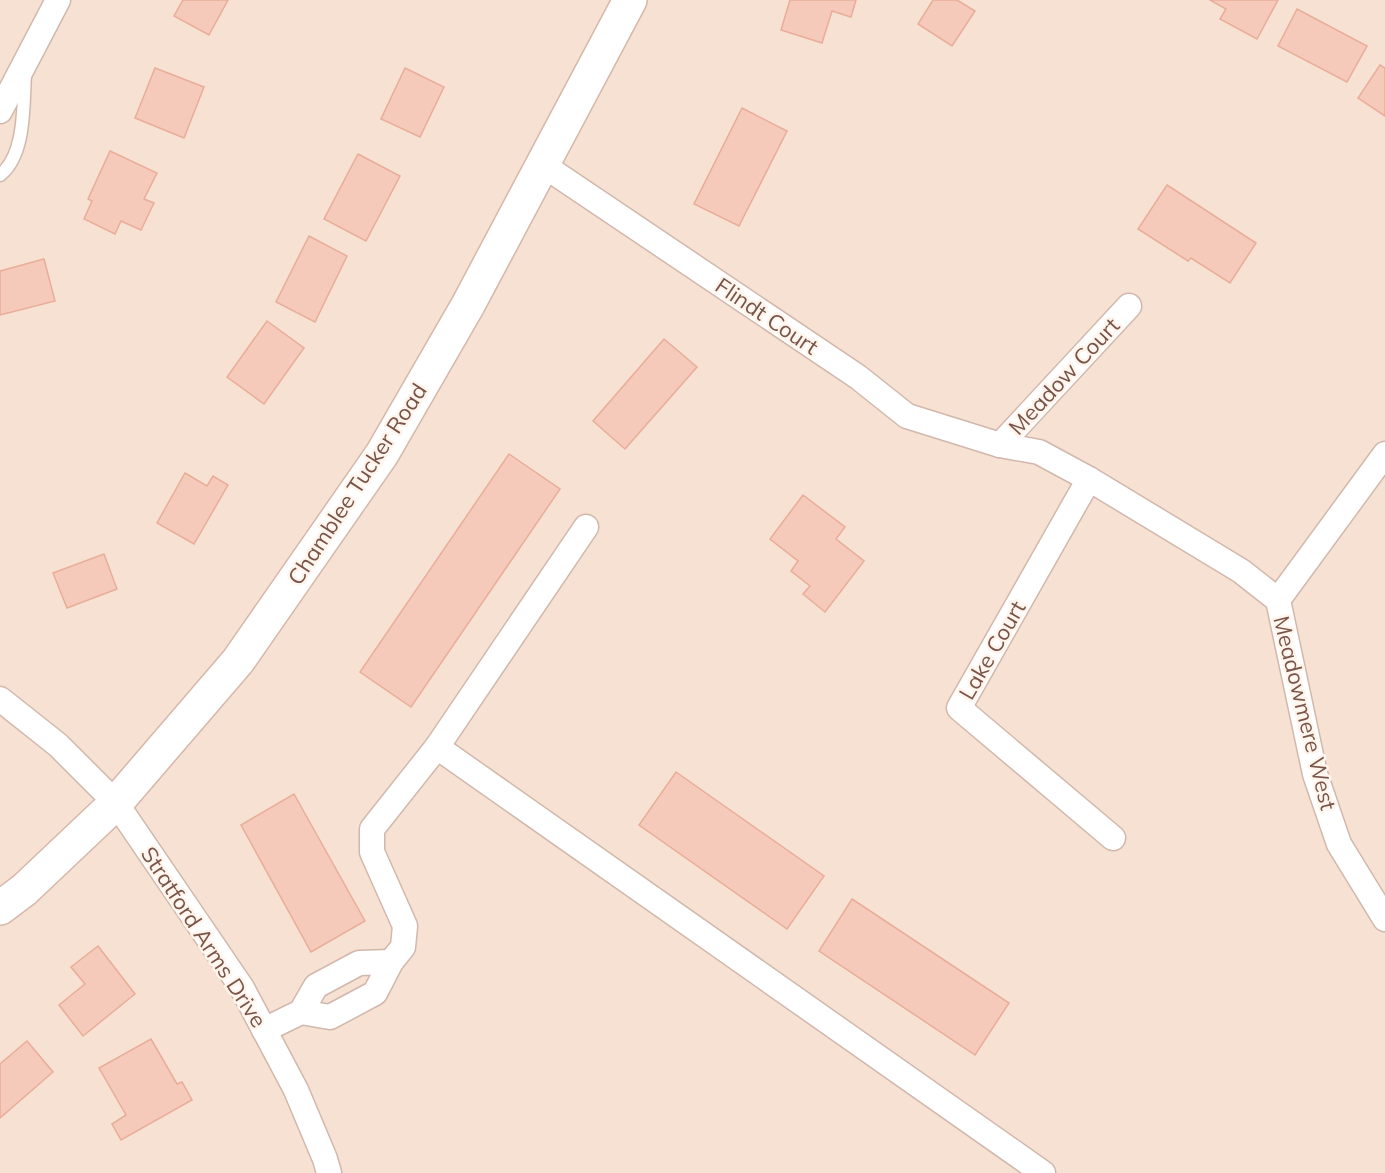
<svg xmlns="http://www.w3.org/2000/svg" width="1385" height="1173" viewBox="0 0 1385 1173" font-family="Mulish,sans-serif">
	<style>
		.residential { fill: #f6e1d2 }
		.building { fill: #f5caba; stroke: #e9ad99; stroke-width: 1.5 }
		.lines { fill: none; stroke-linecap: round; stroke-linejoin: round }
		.service-casing { stroke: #d2b8ac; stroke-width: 15 }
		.minor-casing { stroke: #d2b8ac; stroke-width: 27 }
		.secondary-casing { stroke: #d6b7a9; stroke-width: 36 }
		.service { stroke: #fff; stroke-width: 12 }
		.minor { stroke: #fff; stroke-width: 24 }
		.secondary { stroke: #fff; stroke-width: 33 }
		.labels { text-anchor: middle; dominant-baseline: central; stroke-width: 5; stroke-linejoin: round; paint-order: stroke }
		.street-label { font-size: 22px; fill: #785348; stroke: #fff5ec }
	</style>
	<rect width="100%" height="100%" fill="#fef0e4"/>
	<rect class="residential" x="0" y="0" width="1385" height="1173"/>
	<g class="building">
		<polygon points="183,0 228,0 209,35 174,16"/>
		<polygon points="790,0 856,0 851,17 832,11 822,43 781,30"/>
		<polygon points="933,0 957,0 975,11 952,46 918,24"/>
		<polygon points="1210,0 1278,0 1257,39 1220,19 1226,9"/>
		<polygon points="1297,9 1367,46 1347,82 1278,46"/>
		<polygon points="1380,65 1385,68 1385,116 1358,98"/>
		<polygon points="155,68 204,87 184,138 135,118"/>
		<polygon points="405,68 444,87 420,137 381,119"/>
		<polygon points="742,108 787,131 739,226 694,204"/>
		<polygon points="110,151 157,173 144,199 154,203 141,230 121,221 115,234 84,219 92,201 88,199"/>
		<polygon points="358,154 400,176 366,241 324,219"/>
		<polygon points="1167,185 1256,243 1230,283 1191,258 1188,261 1138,229"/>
		<polygon points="309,236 347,256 315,322 276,302"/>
		<polygon points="44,259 55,301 0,315 0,271"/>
		<polygon points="267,321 304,348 264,404 227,377"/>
		<polygon points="664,339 697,367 625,449 593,421"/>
		<polygon points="509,454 560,489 411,707 360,672"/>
		<polygon points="185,473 207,486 213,476 228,485 194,544 157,523"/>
		<polygon points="803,495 845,527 836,539 864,561 825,612 803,594 810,586 791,571 798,561 770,539"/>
		<polygon points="104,554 117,589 67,608 53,573"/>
		<polygon points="676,772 824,876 787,929 639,825"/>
		<polygon points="294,794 365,921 311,952 241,825"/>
		<polygon points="852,899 1009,1003 975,1055 819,951"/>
		<polygon points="98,946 135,994 83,1036 59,1005 85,984 71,967"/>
		<polygon points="151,1039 177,1084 182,1082 192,1100 121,1140 112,1124 126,1115 99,1068"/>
		<polygon points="27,1041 53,1072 0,1118 0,1064"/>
	</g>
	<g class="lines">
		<defs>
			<path id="service" d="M 0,175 C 26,155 23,104 25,74"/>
			<g id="minor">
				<polyline points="0,111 58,0"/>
				<polyline points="543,165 858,377 907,416 1000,445 1039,452 1089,479 1241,571 1278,600"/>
				<polyline points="1000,445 1129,306"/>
				<polyline points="1089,479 959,708 1113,838"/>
				<polyline points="1278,600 1315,774 1339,844 1385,919"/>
				<polyline points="1278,600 1385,454"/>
				<polyline points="0,699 58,745 116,803 242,988 296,1090 325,1159 329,1173"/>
				<polyline points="437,747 586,527"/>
				<polyline points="301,1012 330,1017 375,993 391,962 403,947 405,926 372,852 372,829 437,747 1043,1173"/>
				<polyline points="264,1030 301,1012 316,986 359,963 391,962"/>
			</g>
			<polyline id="secondary" points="0,908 24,890 116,803 238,661 382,454 468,305 630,0"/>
		</defs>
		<use href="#service" class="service-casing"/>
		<use href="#minor" class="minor-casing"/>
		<use href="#secondary" class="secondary-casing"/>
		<use href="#service" class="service"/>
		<use href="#minor" class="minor"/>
		<use href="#secondary" class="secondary"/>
	</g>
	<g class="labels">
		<g class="street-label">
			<text transform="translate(767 316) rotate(34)">Flindt Court</text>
			<text transform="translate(1064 376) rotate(-47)">Meadow Court</text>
			<text transform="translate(357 484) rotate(-57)">Chamblee Tucker Road</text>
			<text transform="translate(992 650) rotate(-60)">Lake Court</text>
			<text transform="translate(1305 713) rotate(76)">Meadowmere West</text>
			<text transform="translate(204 937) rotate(57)">Stratford Arms Drive</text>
		</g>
	</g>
</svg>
